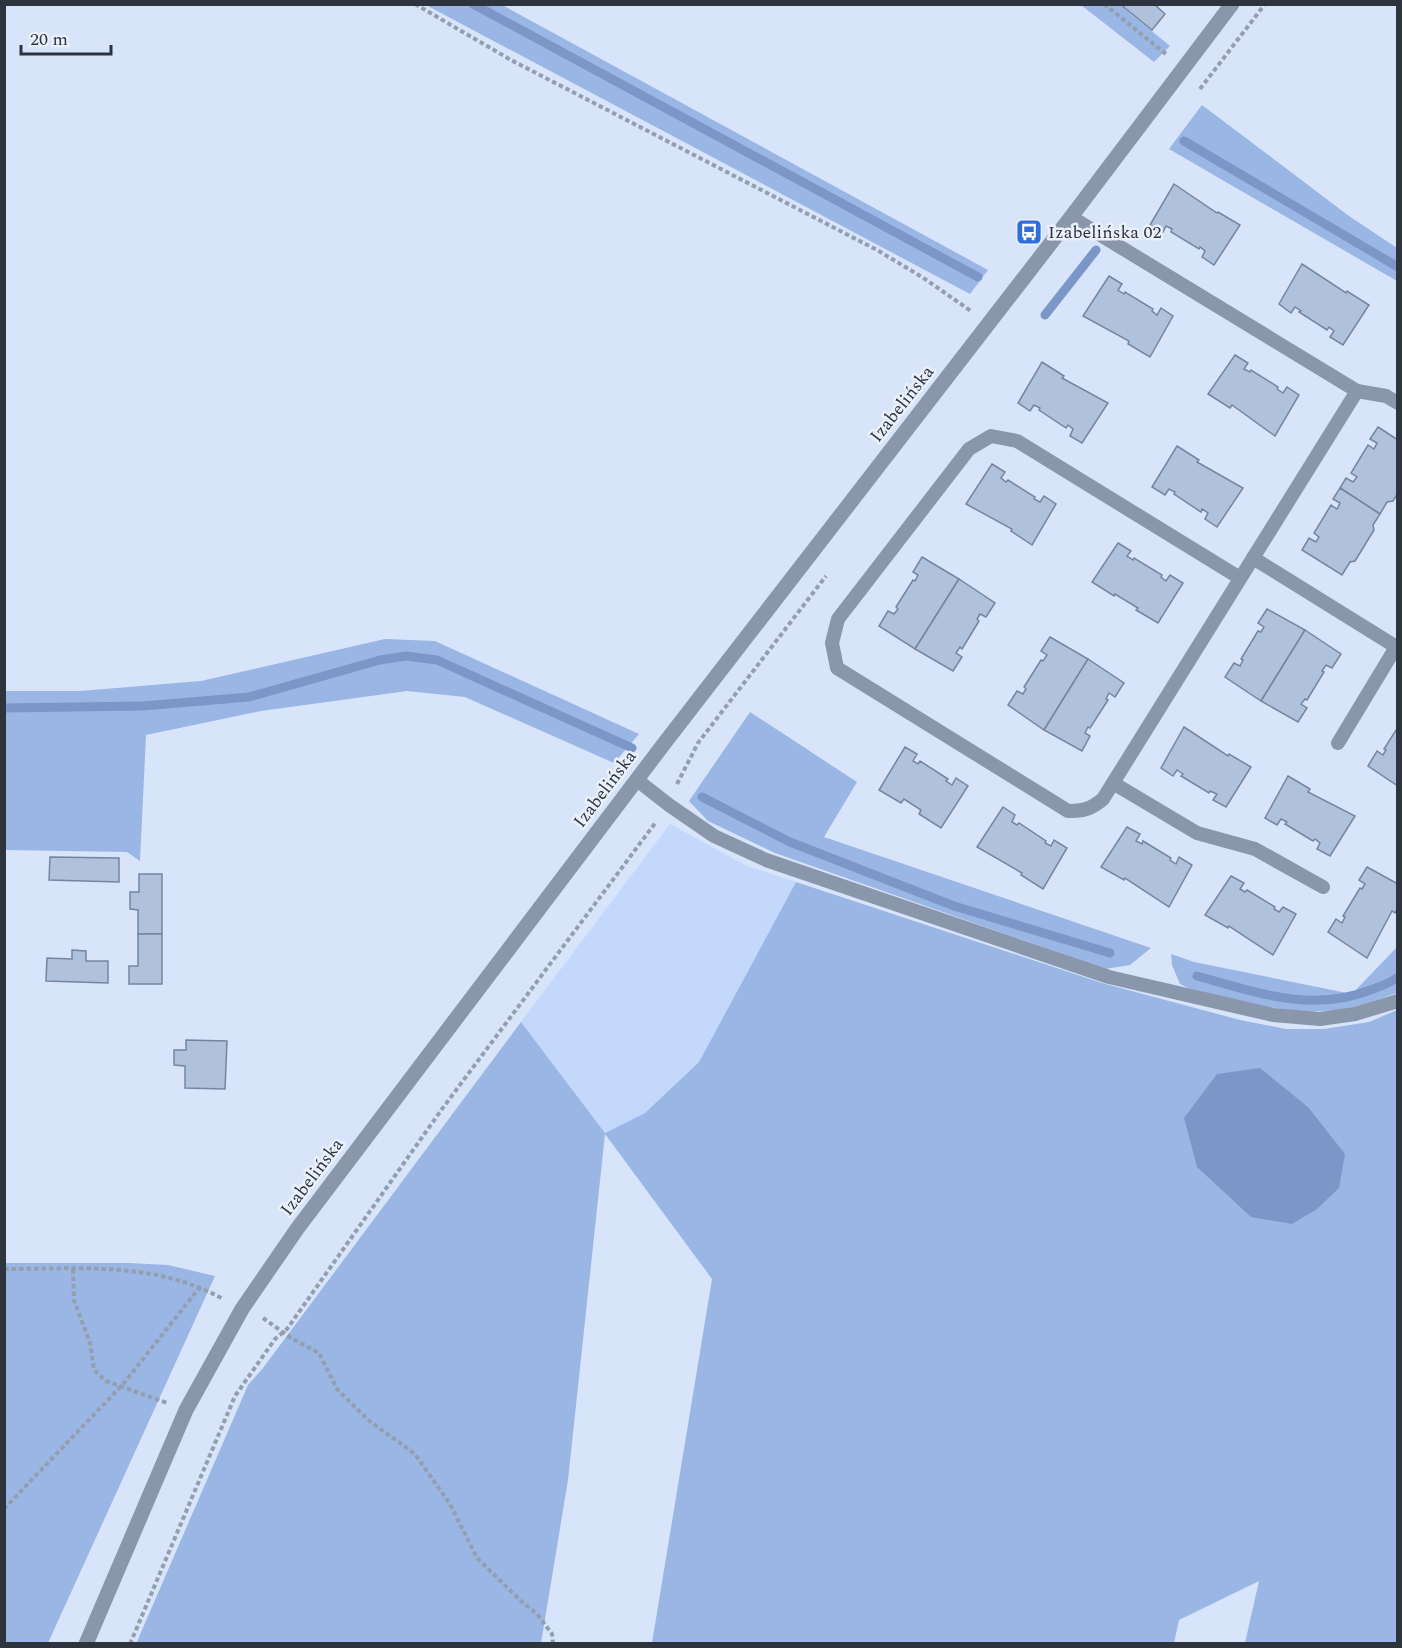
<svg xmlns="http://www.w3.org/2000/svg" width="1402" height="1648" viewBox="0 0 1402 1648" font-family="Spectral,serif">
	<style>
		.built { fill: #c4d8fb }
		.green { fill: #9ab6e4 }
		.water { fill: #7a97c8 }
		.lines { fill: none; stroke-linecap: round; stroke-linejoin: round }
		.stream { stroke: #7a97c8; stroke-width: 9 }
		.building { fill: #b0c1dc; stroke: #76859e; stroke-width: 1.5 }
		.path { stroke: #939eaf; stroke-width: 4; stroke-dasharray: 4.5 3; stroke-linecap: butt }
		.service { stroke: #8996ac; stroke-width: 14 }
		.tertiary { stroke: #8996ac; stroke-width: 15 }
		.labels { text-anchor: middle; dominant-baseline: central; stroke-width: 5; stroke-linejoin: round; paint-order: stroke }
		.poi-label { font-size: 18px; fill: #2d343e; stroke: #eaf1fc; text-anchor: start }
		.street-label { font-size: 18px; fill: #2d343e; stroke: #eaf1fc }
	</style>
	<rect width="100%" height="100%" fill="#d7e4fa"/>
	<polygon class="built" points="670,824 747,866 796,882 699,1062 645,1113 605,1133 521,1022"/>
	<g class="green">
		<polygon points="426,5 502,5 988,270 970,294"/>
		<polygon points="1081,5 1120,5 1170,46 1154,62"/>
		<polygon points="1202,105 1349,216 1397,248 1397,281 1169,149"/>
		<polygon points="385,639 435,641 639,734 614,763 465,697 407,691 261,711 146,735 140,861 127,852 5,850 5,691 80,691 201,681"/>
		<polygon points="750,712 857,782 824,837 1151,948 1130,965 1105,969 775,853 708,821 689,801"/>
		<polygon points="796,882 1102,983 1240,1020 1286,1029 1324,1029 1369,1022 1397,1010 1397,1643 1245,1643 1259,1581 1179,1620 1174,1643 652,1643 712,1279 605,1134 568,1480 541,1643 136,1644 248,1385 263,1368 521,1022 605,1133 645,1113 699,1062"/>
		<path d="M 1397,947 L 1397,993 C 1382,998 1365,1005 1349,1008 C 1294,1018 1243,1002 1190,989 L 1180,984 L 1172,965 L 1171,954 L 1194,962 L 1352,994 Z"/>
		<polygon points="4,1263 129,1263 168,1265 215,1276 48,1643 5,1643"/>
	</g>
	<polygon class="water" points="1260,1068 1308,1107 1345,1154 1339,1188 1317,1209 1292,1224 1251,1217 1197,1167 1184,1118 1217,1074"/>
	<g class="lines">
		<g class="stream">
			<polyline points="473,4 978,277"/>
			<polyline points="1184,141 1398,267"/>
			<polyline points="1045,315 1096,250"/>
			<polyline points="4,708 143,706 249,697 380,660 406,656 437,660 632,748"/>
			<polyline points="702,797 790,842 954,906 1110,953"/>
			<path d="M 1197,976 C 1256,992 1312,1014 1373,989 C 1382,986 1390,983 1398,977"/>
		</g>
	</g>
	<g class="building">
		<polygon points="1120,4 1154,4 1165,14 1152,30"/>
		<polygon points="1174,184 1217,213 1218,212 1240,225 1214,265 1202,257 1205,251 1200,247 1199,249 1171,232 1172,229 1166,226 1163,232 1150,225"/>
		<polygon points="1302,264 1346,293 1347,291 1369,305 1343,345 1330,337 1334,331 1329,327 1327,330 1299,312 1301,311 1295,307 1291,313 1279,304"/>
		<polygon points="1109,276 1122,284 1118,290 1124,294 1125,292 1153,309 1152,311 1157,315 1161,308 1173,316 1150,357 1128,344 1129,341 1083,316"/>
		<polygon points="1235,355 1248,363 1244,369 1250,372 1251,370 1278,387 1277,389 1283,393 1287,387 1299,395 1275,436 1232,405 1230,408 1208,394"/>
		<polygon points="1042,362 1064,376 1062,378 1108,403 1082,443 1070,436 1073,429 1068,425 1066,428 1039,410 1040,408 1034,405 1030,411 1018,403"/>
		<polygon points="1378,427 1398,440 1398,493 1393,501 1387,502 1380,514 1340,488 1346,478 1353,482 1357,477 1351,473 1368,445 1374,449 1377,443 1370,439"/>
		<polygon points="1177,446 1199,460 1197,462 1243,488 1217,527 1205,519 1208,513 1202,509 1201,512 1174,494 1175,492 1169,489 1165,495 1152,487"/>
		<polygon points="992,464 1005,472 1001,478 1006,482 1008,480 1035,497 1034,499 1040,502 1044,496 1056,504 1032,545 1011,531 1012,529 966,504"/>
		<polygon points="1340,488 1380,514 1373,525 1374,530 1355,561 1350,562 1342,575 1302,550 1309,538 1316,542 1319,537 1314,533 1331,505 1337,509 1340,503 1333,499"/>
		<polygon points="1118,543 1131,551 1127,556 1133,560 1134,558 1162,575 1161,577 1166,581 1170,575 1183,583 1158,623 1136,610 1138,608 1115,594 1114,596 1092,582"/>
		<polygon points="922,557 959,579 915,649 879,626 888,611 894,614 898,609 896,607 913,580 915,581 918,575 913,572"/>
		<polygon points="959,579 995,603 986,617 980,614 977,619 979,621 962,649 960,647 956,653 962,657 953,671 915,649"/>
		<polygon points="1267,609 1305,630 1261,701 1225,677 1234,663 1240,666 1243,660 1241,659 1258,631 1261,632 1264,627 1258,623"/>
		<polygon points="1305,630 1341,654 1332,668 1326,665 1322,671 1324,672 1307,700 1305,699 1301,704 1307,708 1298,722 1261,701"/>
		<polygon points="1050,637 1088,659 1044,730 1008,705 1017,691 1023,694 1026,689 1024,687 1041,660 1043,661 1047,655 1041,651"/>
		<polygon points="1088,659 1124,683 1115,697 1109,693 1106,699 1108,700 1090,728 1088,727 1085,733 1090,736 1082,751 1044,730"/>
		<polygon points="1184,727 1228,756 1229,754 1251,767 1226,807 1213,800 1217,794 1210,791 1209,793 1181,776 1183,774 1177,770 1173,776 1161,768"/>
		<polygon points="1398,727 1398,786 1368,766 1377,751 1383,755 1386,750 1384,749"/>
		<polygon points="905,747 917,754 913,761 918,764 920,761 948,779 946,781 952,785 956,778 968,786 941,828 919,814 921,810 904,799 901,803 879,790"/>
		<polygon points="1288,776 1310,789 1308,792 1355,816 1330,856 1317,849 1320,843 1315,839 1313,841 1285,824 1287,822 1281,819 1277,825 1265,818"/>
		<polygon points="1003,807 1015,815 1012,822 1017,825 1019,823 1046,841 1045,843 1051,846 1054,840 1067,848 1043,889 1021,875 1022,873 977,847"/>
		<polygon points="1127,827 1140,834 1136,841 1142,844 1143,841 1171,858 1170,860 1176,864 1179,857 1192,865 1169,907 1125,878 1124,880 1101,867"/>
		<polygon points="50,857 119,858 119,882 49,880"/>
		<polygon points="1367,867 1398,884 1398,908 1395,913 1392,911 1367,958 1328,932 1336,919 1342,923 1345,917 1343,916 1360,888 1362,889 1365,884 1359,880"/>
		<polygon points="139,874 162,874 162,934 138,934 138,910 130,909 130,892 139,892"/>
		<polygon points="1231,876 1244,883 1240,889 1245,892 1247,890 1275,907 1274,909 1279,912 1283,907 1296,914 1273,955 1229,926 1228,928 1205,915"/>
		<polygon points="138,934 162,934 162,984 129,984 129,966 138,966"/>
		<polygon points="72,950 86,951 86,961 108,961 108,983 46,981 47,958 72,959"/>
		<polygon points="186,1040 227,1041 225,1089 185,1088 185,1066 174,1065 174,1050 186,1050"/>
	</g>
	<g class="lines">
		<g class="path">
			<polyline points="415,4 511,60 877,250 922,277 971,311"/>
			<polyline points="1104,4 1166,54"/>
			<polyline points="1200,89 1265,4"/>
			<polyline points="677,784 698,743 826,576"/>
			<path d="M 4,1269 C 80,1269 155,1261 223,1299"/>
			<polyline points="73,1269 74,1300 90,1343 94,1370 106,1381 167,1403"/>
			<polyline points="263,1318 291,1338 319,1353 337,1389 368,1420 415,1454 450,1504 477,1558 521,1601 537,1614 552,1634 553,1644"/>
			<polyline points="4,1509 124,1383 200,1287"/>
			<polyline points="130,1644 235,1396 275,1339 287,1329 442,1109 656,822"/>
		</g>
		<g class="service">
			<polyline points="1071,217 1357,391 1386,396 1398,403"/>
			<polyline points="1253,558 1398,648"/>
			<path d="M 1240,578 L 1017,441 L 991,436 L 969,449 L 838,619 L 832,643 L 837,668 L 1068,811 C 1084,811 1091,809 1103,799 L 1357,391"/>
			<polyline points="1338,743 1396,647"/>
			<polyline points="637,780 669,805 714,836 766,860 1109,977 1273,1015 1320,1019 1355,1014 1398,1001"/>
			<polyline points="1113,783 1197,833 1255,849 1323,887"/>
		</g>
		<polyline class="tertiary" points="86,1644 186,1410 242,1309 297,1229 663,745 1071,217 1232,4"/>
	</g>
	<defs>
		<symbol id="bus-square" viewBox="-11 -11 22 22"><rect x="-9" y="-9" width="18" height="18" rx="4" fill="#2f6edc" stroke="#eaf1fc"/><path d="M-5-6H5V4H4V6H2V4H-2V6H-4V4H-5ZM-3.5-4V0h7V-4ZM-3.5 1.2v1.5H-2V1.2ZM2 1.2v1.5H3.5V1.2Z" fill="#fff"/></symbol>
	</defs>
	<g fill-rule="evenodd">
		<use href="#bus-square" x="1014" y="217" width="30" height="30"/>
	</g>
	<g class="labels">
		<g class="poi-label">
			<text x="1048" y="232">Izabelińska 02</text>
		</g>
		<g class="street-label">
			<text transform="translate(902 404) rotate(-52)">Izabelińska</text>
			<text transform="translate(605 789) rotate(-53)">Izabelińska</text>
			<text transform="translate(312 1177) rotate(-53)">Izabelińska</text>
		</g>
	</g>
	<rect width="1402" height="1648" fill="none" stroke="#2d343e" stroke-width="12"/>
	<path d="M21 45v9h90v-9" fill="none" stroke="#2d343e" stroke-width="3"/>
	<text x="30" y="45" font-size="18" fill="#2d343e" stroke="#eaf1fc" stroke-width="4.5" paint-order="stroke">20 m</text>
</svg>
